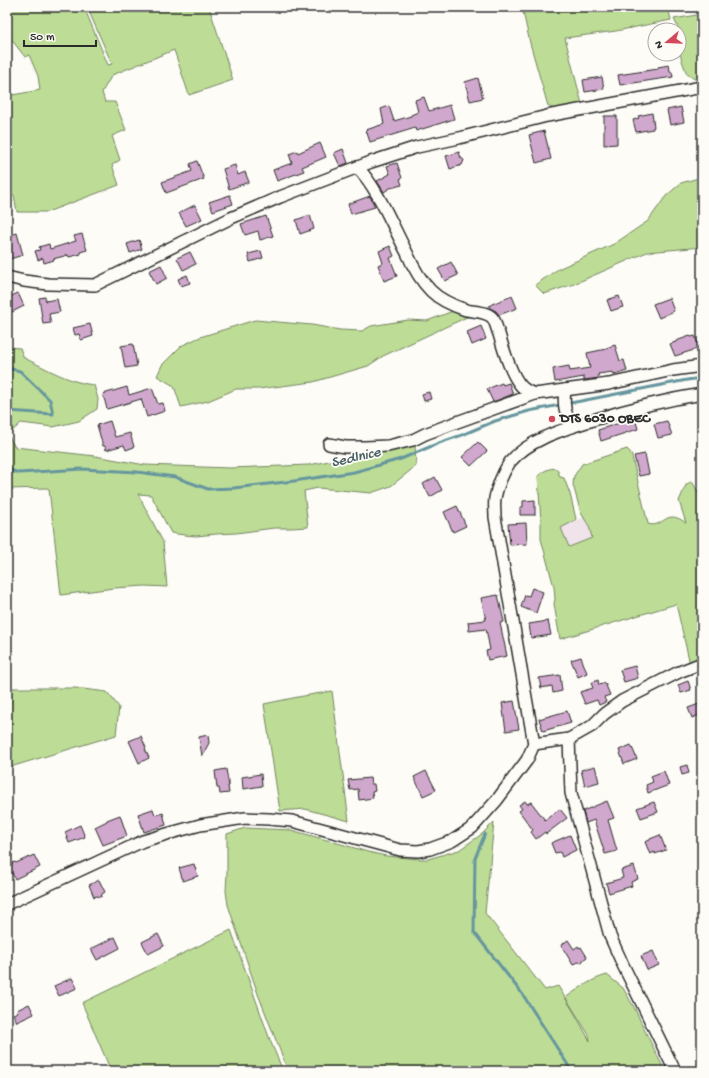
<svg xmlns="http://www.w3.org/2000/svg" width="709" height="1078" viewBox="0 0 709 1078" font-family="'Gochi Hand',sans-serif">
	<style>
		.built { fill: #f0e3ea }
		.green { fill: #bddd96; stroke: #748460 }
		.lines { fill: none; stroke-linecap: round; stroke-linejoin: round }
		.stream { stroke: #66969e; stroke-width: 3 }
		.building { fill: #d1a8cd; stroke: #2b2b2b }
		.minor-casing { stroke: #2b2b2b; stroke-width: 14 }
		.minor { stroke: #fdfcf7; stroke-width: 11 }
		.poi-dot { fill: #d1495b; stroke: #fdfcf7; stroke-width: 1.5 }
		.labels { text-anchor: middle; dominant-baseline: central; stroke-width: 3.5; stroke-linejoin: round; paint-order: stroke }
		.poi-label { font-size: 14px; font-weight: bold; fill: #2b2b2b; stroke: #fdfcf7; text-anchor: start }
		.water-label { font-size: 15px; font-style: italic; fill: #496065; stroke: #fdfcf7 }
	</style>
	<rect width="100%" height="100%" fill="#fdfcf7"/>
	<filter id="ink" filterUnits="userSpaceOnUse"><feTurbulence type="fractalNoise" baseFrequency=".025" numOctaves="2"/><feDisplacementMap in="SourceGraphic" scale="8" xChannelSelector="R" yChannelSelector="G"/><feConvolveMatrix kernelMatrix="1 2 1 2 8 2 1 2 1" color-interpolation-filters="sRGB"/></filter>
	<g filter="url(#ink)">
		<polygon class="built" points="584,517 589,526 592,538 568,547 561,528"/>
		<g class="green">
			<polygon points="7,7 84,7 108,65 112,64 87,7 209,7 233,80 189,95 174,50 112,75 102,92 105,102 115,102 126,130 112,136 120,160 112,165 119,185 47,212 17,212 14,195 7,194 7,96 40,90 38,76 29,55 25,57 8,35 7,36"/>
			<polygon points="522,7 668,7 671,20 616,31 565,38 582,104 554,109 548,106 530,43"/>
			<path d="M 702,14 L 702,84 L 687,74 C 682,61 676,48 681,34 L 674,19 Z"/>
			<polygon points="702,177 702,247 647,252 574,284 544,294 535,285 558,269 614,244 648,221 666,196 681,183"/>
			<polygon points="453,311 467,317 383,356 368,366 313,382 258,389 236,389 208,401 181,407 174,386 157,376 162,365 181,346 200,337 255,320 312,325 340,330 362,331 371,326 408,320 427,321"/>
			<path d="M 7,347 L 20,348 L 24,358 C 46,368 70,383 94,385 L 98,399 L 97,409 L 79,421 L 53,427 L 21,423 L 8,435 L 15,447 L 95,456 L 145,465 L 230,468 L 309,465 L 415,444 L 416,466 L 391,486 L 371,493 L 318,488 L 304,491 L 308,527 L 291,528 L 274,528 L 236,533 L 216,534 L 196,536 L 184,535 L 171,533 L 151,495 L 138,494 L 163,542 L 167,587 L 145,586 L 114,588 L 61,595 L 49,489 L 47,488 L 7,489 Z"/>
			<path d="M 627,449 L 630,452 L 632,457 L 648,524 C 659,528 664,517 672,517 C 677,517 682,520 686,523 L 679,501 L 686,485 L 692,481 L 702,500 L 702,660 L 690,664 L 676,604 L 560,639 L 554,604 L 555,599 L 554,587 L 541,539 L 541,522 L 538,476 C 543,471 550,467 557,469 L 560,477 L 564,478 L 570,494 L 576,519 L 574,521 L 561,528 L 569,547 L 592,538 L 589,526 L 581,513 L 573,485 L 574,476 L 582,464 Z"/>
			<polygon points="7,688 75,688 107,692 119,707 116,735 7,768"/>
			<polygon points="332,691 349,821 305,809 280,811 264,704 298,697"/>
			<path d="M 494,822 L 485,913 L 545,990 L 558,986 L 575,1014 L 590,1041 L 589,1035 L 566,998 L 568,996 C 581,987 592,979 607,975 L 623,988 L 635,1009 L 645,1031 L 665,1071 L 288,1071 L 258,994 L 228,905 L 226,891 L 227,873 L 227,834 L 245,828 L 291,830 L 341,844 L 368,852 L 386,856 L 419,859 L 428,859 L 459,850 L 482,834 Z"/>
			<polygon points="231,930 270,1040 283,1071 111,1071 82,1003"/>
		</g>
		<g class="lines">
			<g class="stream">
				<polyline points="7,368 20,371 50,400 53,414 7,411"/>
				<polyline points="7,469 19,473 82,469 137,472 175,477 208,489 234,488 294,481 354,472 401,459 439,443 462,435 495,421 529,411 586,400 687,380 702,378"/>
				<polyline points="485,834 475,858 474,932 523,995 568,1065 570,1071"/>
			</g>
		</g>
		<g class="building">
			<polygon points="669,65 670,71 672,72 673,77 620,85 618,75 658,69 658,67"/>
			<polygon points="602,77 604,89 585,92 583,80"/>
			<polygon points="478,78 483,98 470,101 465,82"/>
			<polygon points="424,97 429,111 450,105 454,119 416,131 415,128 370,142 366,130 384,124 381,109 389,106 394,121 411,116 411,115 418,112 415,100"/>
			<polygon points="681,107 684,122 670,125 667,110"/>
			<polygon points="652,113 654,127 653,127 653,129 636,132 633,120 639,118 638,116"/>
			<polygon points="604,116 617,116 617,144 604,145"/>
			<polygon points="544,131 551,159 536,163 529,135"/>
			<polygon points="320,143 326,157 302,167 304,171 277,181 273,170 292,163 289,154 297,151 298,153"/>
			<polygon points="343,149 348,163 340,166 334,153"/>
			<polygon points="459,152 461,158 464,160 462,165 450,169 446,156"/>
			<polygon points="197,161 204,179 166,193 162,182 192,171 190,164"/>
			<polygon points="397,163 402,178 400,179 402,185 390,188 384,192 377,181 390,174 387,166"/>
			<polygon points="235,165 238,175 245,172 249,182 229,189 223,169"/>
			<polygon points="230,195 233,204 213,211 209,202"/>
			<polygon points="370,196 375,207 351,214 348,204"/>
			<polygon points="195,205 202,219 186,226 179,213"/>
			<polygon points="310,215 314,229 300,234 296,220"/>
			<polygon points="266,216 273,236 260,240 258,231 245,235 241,224"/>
			<polygon points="17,233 23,255 10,259 7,248 7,236"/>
			<polygon points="82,234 87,250 80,252 81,254 69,257 68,255 53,259 54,260 44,263 43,258 38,260 35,251 40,250 39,247 49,244 50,249 76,241 74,236"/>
			<polygon points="139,240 142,249 130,253 127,244"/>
			<polygon points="390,246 394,256 390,258 397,276 384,281 378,265 383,263 379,251"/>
			<polygon points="261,251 263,258 250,262 248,254"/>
			<polygon points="190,252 196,264 183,270 177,258"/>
			<polygon points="451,262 458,275 445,281 438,269"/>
			<polygon points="161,265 167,278 156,284 149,271"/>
			<polygon points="187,275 190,283 181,286 178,279"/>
			<polygon points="18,293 24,306 12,312 11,311 7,312 7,298"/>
			<polygon points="512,296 517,308 499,315 496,311 490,308 489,306 492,304"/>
			<polygon points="619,296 623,307 611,311 607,300"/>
			<polygon points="45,297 46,301 57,299 60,312 49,314 51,323 43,324 39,298"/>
			<polygon points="669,298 674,311 659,318 653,304"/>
			<polygon points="90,324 93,336 81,340 79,334 75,335 73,328"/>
			<polygon points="481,326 486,339 472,345 467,332"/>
			<polygon points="690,336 691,337 695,336 700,348 675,356 670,344 676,342 676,341"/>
			<polygon points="133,344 137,366 125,368 121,346"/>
			<polygon points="615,345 620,361 624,360 627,371 614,375 613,372 598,374 599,378 584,380 584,377 555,382 553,369 569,366 570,371 590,368 587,353 606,349 606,348"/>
			<polygon points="502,383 503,385 509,383 513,394 493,402 487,389"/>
			<polygon points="127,387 129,395 152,388 158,404 163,403 165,411 147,417 141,399 107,409 103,394"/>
			<polygon points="429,392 431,399 424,401 422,394"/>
			<polygon points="635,418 638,429 601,441 598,430"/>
			<polygon points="110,421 115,437 130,433 134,447 126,450 124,445 106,450 105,446 103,446 97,425"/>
			<polygon points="667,421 672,435 658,438 654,424"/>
			<polygon points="478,442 487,451 471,466 462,457"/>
			<polygon points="645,454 649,474 639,476 634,456"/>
			<polygon points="435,477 442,490 430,497 423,484"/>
			<polygon points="535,500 535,515 520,515 520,507 523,507 523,501"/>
			<polygon points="457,506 466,526 453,532 444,512"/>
			<polygon points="526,523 527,544 510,545 508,524"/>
			<polygon points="532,588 543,592 536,613 521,607 525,595 529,596"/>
			<polygon points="498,595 504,622 500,623 507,656 488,660 486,651 490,650 486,629 469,631 468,622 486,620 481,598"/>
			<polygon points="548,621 551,635 531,638 529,624"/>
			<polygon points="581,657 587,673 578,677 571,660"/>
			<polygon points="635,666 638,678 624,682 620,670"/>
			<polygon points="560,675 562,691 553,693 552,686 541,688 539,678"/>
			<polygon points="598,680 599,685 605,683 610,695 604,697 606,702 599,705 597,700 585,704 580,692 593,688 591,683"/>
			<polygon points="688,681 691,690 681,693 678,685"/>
			<polygon points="514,701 519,729 506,731 502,703"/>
			<polygon points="702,703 702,714 692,718 688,708"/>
			<polygon points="567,711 571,723 543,731 539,719"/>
			<polygon points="208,735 209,743 202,756 199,737"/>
			<polygon points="141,736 146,748 145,749 149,758 139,763 129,741"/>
			<polygon points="631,745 637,759 624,764 619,750"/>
			<polygon points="687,765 689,773 682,775 680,767"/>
			<polygon points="595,766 599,782 585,786 581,770"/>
			<polygon points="226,769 229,786 228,786 229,793 220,794 219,788 217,788 215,771"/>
			<polygon points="426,771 436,790 423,796 414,777"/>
			<polygon points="664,771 669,785 648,793 646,785 653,782 651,776"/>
			<polygon points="261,774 262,786 243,789 242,777"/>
			<polygon points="370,778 371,784 374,784 375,791 372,792 373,798 359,800 358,789 350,790 348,780"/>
			<polygon points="525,801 527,804 531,802 545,820 560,809 567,818 546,834 545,832 536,839 531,832 533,830 519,811 522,809 519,805"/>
			<polygon points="607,801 614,818 608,820 617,851 605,854 594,820 586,823 583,811"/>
			<polygon points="654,802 658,812 641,818 637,808"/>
			<polygon points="153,809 155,815 163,813 166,825 144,832 138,814"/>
			<polygon points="120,815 127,836 103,845 95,827 107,821 107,820"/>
			<polygon points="80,825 85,837 69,843 65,832"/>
			<polygon points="570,835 576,850 562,857 560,852 555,853 551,843"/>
			<polygon points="660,835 666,850 655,854 655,852 650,854 645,842 650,840 650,839"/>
			<polygon points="34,855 40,867 15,879 8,865 15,862 16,863"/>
			<polygon points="194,864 198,876 183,881 179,868"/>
			<polygon points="634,866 638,879 631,882 632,886 609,893 606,883 623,878 621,870"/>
			<polygon points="99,880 105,892 102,894 101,897 97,896 94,897 89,885"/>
			<polygon points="158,934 164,946 148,954 142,942"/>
			<polygon points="115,937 120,948 97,960 91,949"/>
			<polygon points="568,940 574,949 578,946 579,948 581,947 587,957 583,960 582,963 578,962 573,965 561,945"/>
			<polygon points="653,951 659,965 647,970 641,956"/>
			<polygon points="72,978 77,988 59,996 54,986"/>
			<polygon points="29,1004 34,1014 17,1022 13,1014 18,1012 17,1010"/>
		</g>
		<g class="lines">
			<defs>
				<g id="minor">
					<path d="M 357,167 C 378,188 393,227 407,253 C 413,267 421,281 431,291 C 440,300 454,306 466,310 C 474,312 489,311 494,320 C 496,324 497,330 499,334 C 503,348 513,383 526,390 C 529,392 532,393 535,394 L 609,384 L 673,370 L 702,366"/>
					<polyline points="7,277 24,281 48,284 95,285 231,218 280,197 371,162 417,147 459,138 547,116 702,87"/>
					<path d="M 565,390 C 563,405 565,413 572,427"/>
					<polyline points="329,444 345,447 365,447 388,446 413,440 425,434 457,422 535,394"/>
					<polyline points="569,739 571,793 610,936 623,965 675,1071"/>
					<polyline points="534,744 569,739 592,726 604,714 622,701 679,672 702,663"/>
					<path d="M 7,904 L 143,841 L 167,834 L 200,825 L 245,818 L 269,819 L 292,821 L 400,850 L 418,851 L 430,849 L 452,841 L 472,828 L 497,800 L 527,760 L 534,744 L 495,517 C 495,511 494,504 495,498 C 497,487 503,472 510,462 C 529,439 565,429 593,420 C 629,409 665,400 702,394"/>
				</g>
			</defs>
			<use href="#minor" class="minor-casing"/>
			<use href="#minor" class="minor"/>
		</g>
	</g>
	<circle class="poi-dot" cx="552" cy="419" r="4"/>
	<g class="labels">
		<g class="poi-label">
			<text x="560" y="419">DTS 6030 OBEC</text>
		</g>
		<g class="water-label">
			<text transform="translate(356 458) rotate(-13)">Sedlnice</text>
		</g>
	</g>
	<rect width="709" height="1078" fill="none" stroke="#fdfcf7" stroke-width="24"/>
	<rect x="12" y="12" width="685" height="1054" fill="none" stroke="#2b2b2b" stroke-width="1.5" filter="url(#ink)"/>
	<g transform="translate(667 42) rotate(251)"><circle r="19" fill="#fdfcf7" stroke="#a9a8a5"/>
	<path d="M0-3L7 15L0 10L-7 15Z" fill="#d1495b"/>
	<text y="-6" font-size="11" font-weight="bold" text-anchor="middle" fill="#2b2b2b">N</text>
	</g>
	<path d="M24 40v6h72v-6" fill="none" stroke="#2b2b2b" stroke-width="2"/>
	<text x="30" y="40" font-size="12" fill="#2b2b2b" stroke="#fdfcf7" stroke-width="3" paint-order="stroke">50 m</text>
</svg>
